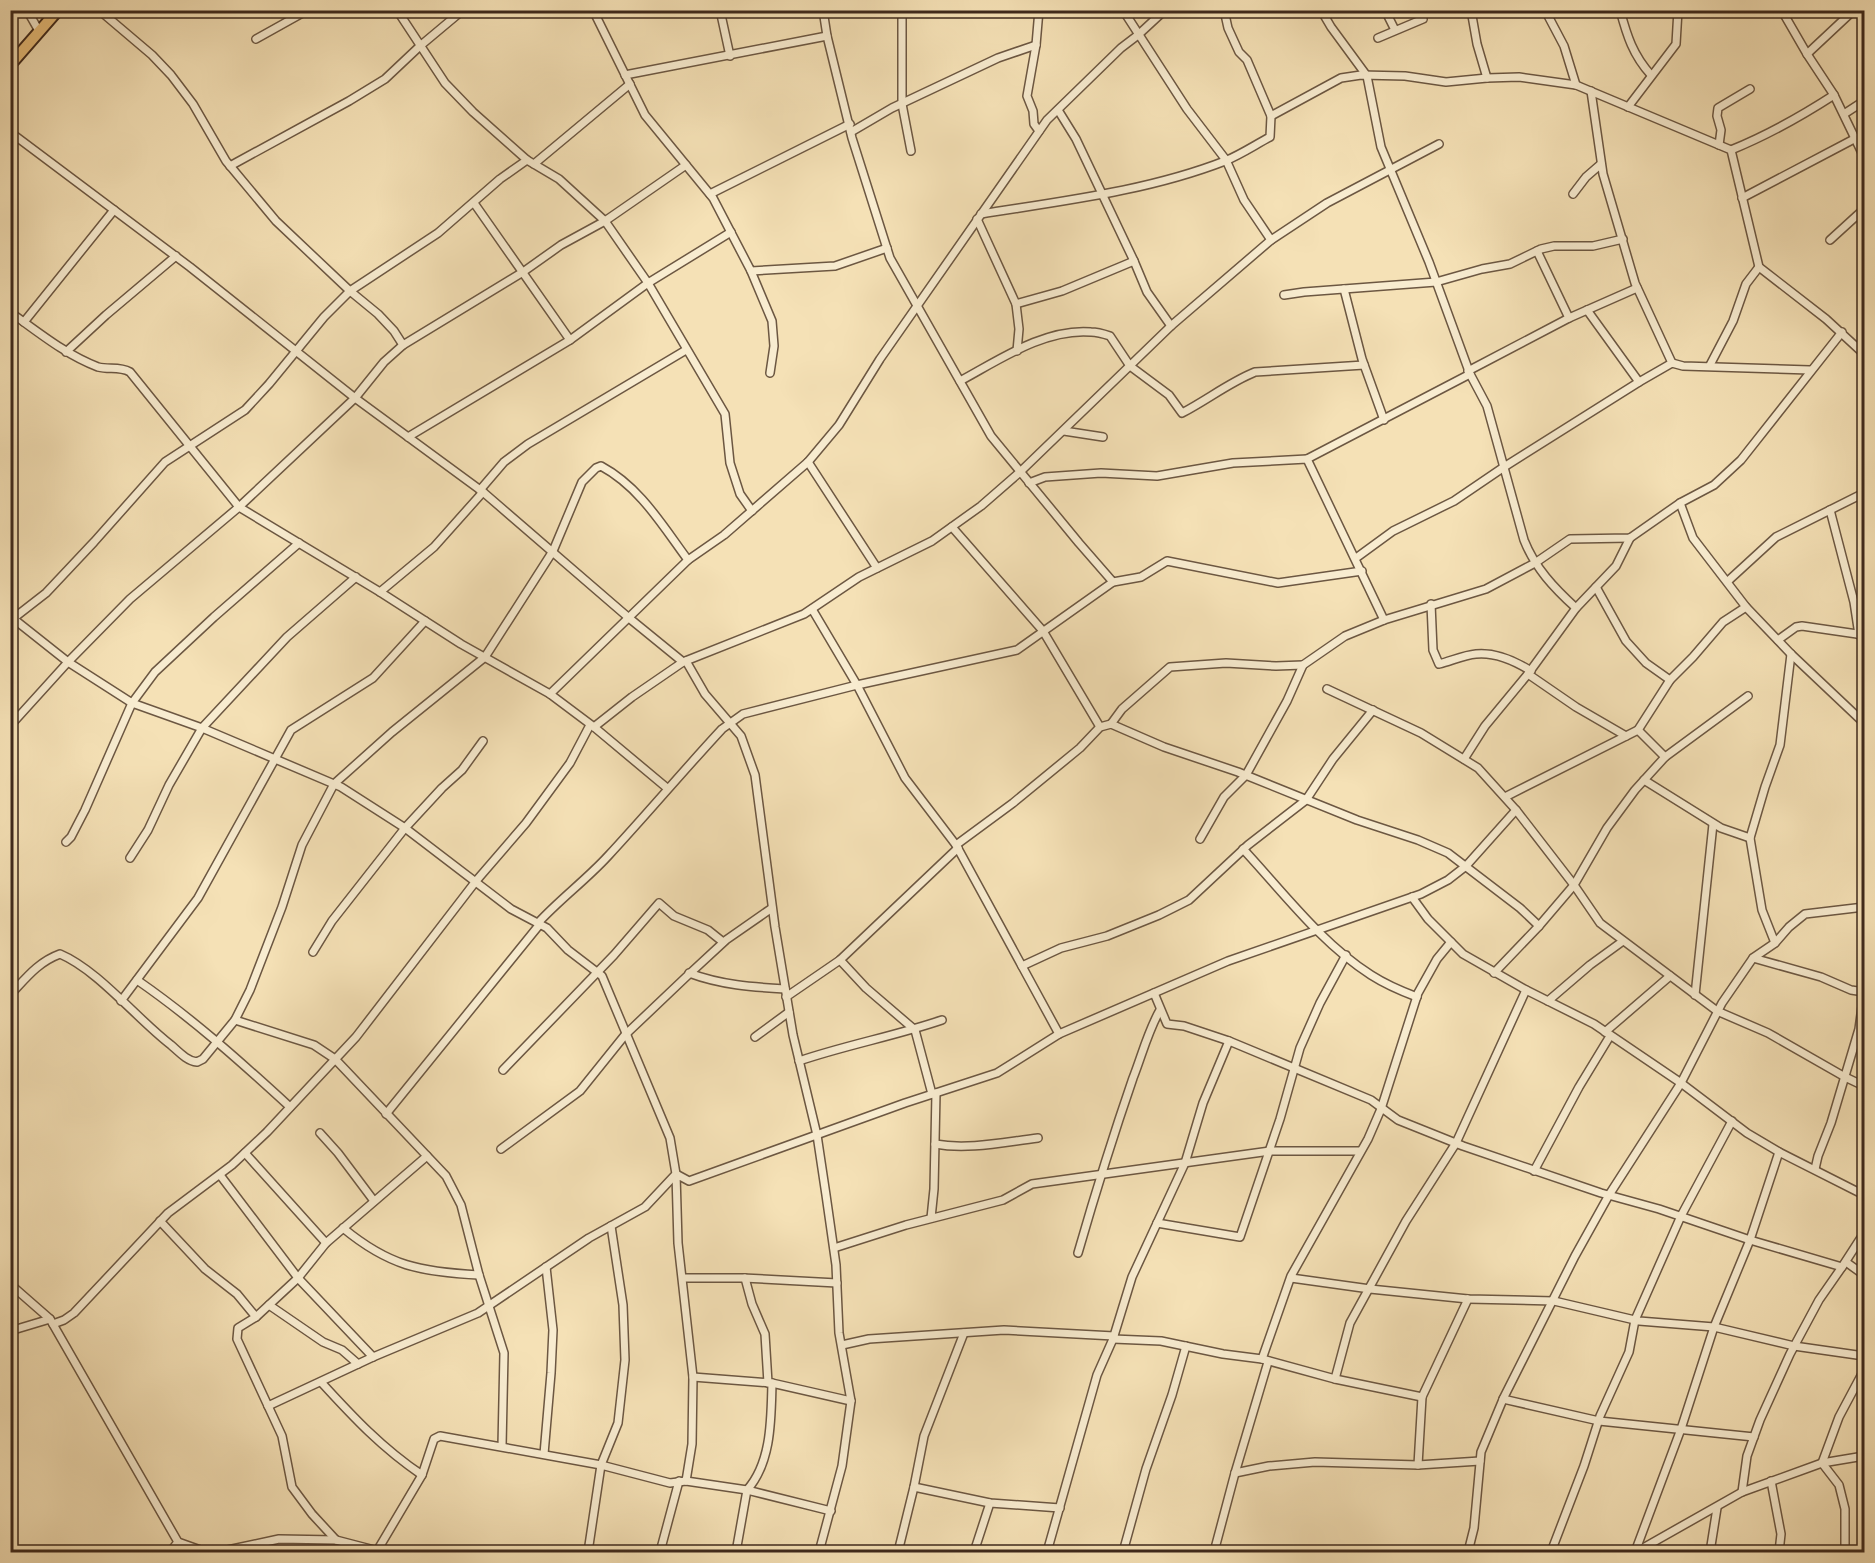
<svg xmlns="http://www.w3.org/2000/svg" width="1875" height="1563" viewBox="0 0 1875 1563" font-family="'Libre Bodoni',serif">
	<style>
		.lines { fill: none; stroke-linecap: round; stroke-linejoin: round }
		.minor-casing { stroke: #6c5742; stroke-width: 10 }
		.trunk-casing { stroke: #3e291c; stroke-width: 14 }
		.minor { stroke: #f8ecd0; stroke-width: 7 }
		.trunk { stroke: #eac07b; stroke-width: 10 }
	</style>
	<rect width="100%" height="100%" fill="#f5e1b6"/>
	<filter id="stains"><feTurbulence type="fractalNoise" baseFrequency=".00333" numOctaves="4"/><feColorMatrix values="0 0 0 0 .2 0 0 0 0 .09 0 0 0 0 .02 0 0 0 .5 -.17"/></filter>
	<radialGradient id="worn" r=".72"><stop offset=".6" stop-color="#630" stop-opacity="0"/><stop offset="1" stop-color="#630" stop-opacity=".3"/></radialGradient>
	<g class="lines">
		<defs>
			<g id="minor">
				<polyline points="27,10 39,31"/>
				<polyline points="99,10 152,55 171,75 193,104 226,161 276,221 350,291 378,314 394,331 403,345"/>
				<polyline points="397,10 445,83 473,112 527,160 559,179 605,221 648,283 725,414 730,463 740,494 752,511"/>
				<polyline points="593,10 645,115 713,198 751,271 835,266 887,248"/>
				<polyline points="720,10 730,56"/>
				<polyline points="823,10 827,36 852,138 890,258 991,436 1079,543 1113,582 1141,577 1167,561 1278,583 1362,571"/>
				<polyline points="902,10 902,104 911,151"/>
				<polyline points="1039,10 1036,45 1027,96 1033,111 1034,124 1039,131"/>
				<polyline points="1123,10 1187,109 1226,160 1244,200 1271,240"/>
				<path d="M 1321,10 L 1331,27 L 1367,76 L 1381,147 L 1429,262 L 1470,374 L 1487,406 L 1524,540 C 1535,568 1554,588 1576,608"/>
				<polyline points="1385,10 1395,30"/>
				<polyline points="1471,10 1477,44 1487,78 1519,77 1576,85 1731,150 1759,267 1826,319 1864,354"/>
				<polyline points="1545,10 1564,46 1576,85"/>
				<path d="M 1620,10 C 1627,36 1633,55 1651,75"/>
				<polyline points="1784,10 1785,16 1807,54 1834,95 1864,157"/>
				<polyline points="1378,38 1423,19"/>
				<polyline points="256,39 308,10"/>
				<polyline points="1807,54 1854,10"/>
				<polyline points="625,75 827,36"/>
				<polyline points="1591,91 1603,174 1635,283 1672,363"/>
				<polyline points="1628,107 1676,44 1678,10"/>
				<polyline points="1058,110 1076,139 1134,261 1147,292 1171,326"/>
				<polyline points="1844,114 1864,101"/>
				<polyline points="1271,116 1341,78 1361,75 1405,76 1446,82 1487,78"/>
				<polyline points="10,132 190,267 355,398 483,492 629,618 683,662"/>
				<polyline points="851,132 892,108 998,58 1036,45"/>
				<polyline points="1719,145 1721,130 1717,116 1718,108 1750,89"/>
				<path d="M 1731,150 C 1768,135 1800,117 1834,95"/>
				<polyline points="534,164 630,84"/>
				<polyline points="230,166 349,101 385,79 420,46 463,10"/>
				<polyline points="710,194 850,124"/>
				<polyline points="1573,194 1586,177 1601,164"/>
				<polyline points="1742,198 1856,138"/>
				<polyline points="474,203 570,340"/>
				<path d="M 981,214 C 1062,201 1148,191 1225,161 C 1240,155 1255,145 1270,137 L 1271,116 L 1247,60 L 1239,52 L 1228,28 L 1224,10"/>
				<polyline points="977,219 1016,304 1019,329 1017,351"/>
				<polyline points="1830,240 1864,209"/>
				<polyline points="1537,251 1569,318"/>
				<polyline points="751,271 772,321 774,346 770,373"/>
				<polyline points="1344,289 1362,359 1384,420"/>
				<polyline points="1284,295 1304,292 1436,282 1482,269 1510,264 1541,249 1554,246 1593,246 1623,239"/>
				<polyline points="1016,304 1062,291 1134,261"/>
				<polyline points="1587,310 1639,382"/>
				<path d="M 10,312 C 38,332 66,355 98,367 C 109,370 119,366 130,372 L 239,507 L 380,592 L 461,644 L 550,694 L 594,727 L 667,788"/>
				<polyline points="24,322 114,210"/>
				<polyline points="66,352 106,315 176,256"/>
				<polyline points="1710,365 1733,321 1746,284 1759,267"/>
				<polyline points="1468,371 1569,318 1637,288"/>
				<path d="M 960,381 C 999,360 1045,328 1091,332 C 1098,332 1104,334 1110,336 L 1130,366 L 1169,395 L 1182,413 C 1207,400 1230,382 1255,372 L 1364,365"/>
				<polyline points="1064,431 1103,437"/>
				<polyline points="408,437 570,340 648,283 731,232"/>
				<polyline points="1307,459 1470,374"/>
				<polyline points="808,462 877,568"/>
				<polyline points="1029,483 1045,477 1101,473 1157,476 1233,463 1307,459 1384,620"/>
				<polyline points="480,490 504,462 528,444 686,350"/>
				<polyline points="1680,503 1693,538 1746,607 1791,654 1864,723"/>
				<polyline points="1830,510 1854,602 1859,635"/>
				<polyline points="952,527 1043,631 1100,727"/>
				<polyline points="1356,558 1393,531 1454,501 1504,467 1639,382 1672,363 1683,366 1810,370"/>
				<polyline points="1728,581 1776,537 1864,493"/>
				<polyline points="1596,587 1626,641 1646,663 1670,680"/>
				<polyline points="380,592 434,547 483,492"/>
				<path d="M 1431,604 L 1433,650 L 1439,664 C 1451,661 1464,655 1476,654 C 1496,652 1515,661 1531,671"/>
				<polyline points="812,609 857,685 905,778 956,845 1059,1034"/>
				<polyline points="10,616 68,662 132,703 202,728 341,787 405,828 511,909 547,928 568,950 602,976 670,1138 676,1174 645,1207 589,1238 478,1313 373,1357 268,1406"/>
				<polyline points="10,621 46,593 94,542 165,462 245,410 269,384 324,317 350,291 438,233 500,179 527,160"/>
				<polyline points="1778,640 1796,627 1802,626 1864,635"/>
				<polyline points="686,661 705,694 741,736 755,775 775,927 793,1035 817,1135 826,1195 836,1265 839,1333 851,1401 842,1466 819,1552"/>
				<polyline points="1528,674 1576,707 1626,736"/>
				<polyline points="550,694 688,560 724,535 808,462 839,425 880,359 1047,120 1121,48 1138,35 1165,10"/>
				<polyline points="1748,696 1665,757 1635,790 1607,828 1574,885 1600,923 1717,1011 1768,1033 1845,1077 1864,1086"/>
				<polyline points="1111,724 1122,709 1170,667 1226,663 1276,666 1303,665"/>
				<polyline points="10,726 68,662 130,599 239,507 355,398 384,362 403,345 523,272 561,245 605,221 686,165"/>
				<polyline points="594,727 632,697 683,662 804,614 859,577 932,541 981,506 1020,472 1172,325 1271,240 1327,203 1439,144"/>
				<polyline points="1638,730 1665,757"/>
				<polyline points="1464,759 1485,726 1528,674 1576,608 1616,566 1630,538"/>
				<polyline points="1644,780 1721,828 1750,838"/>
				<polyline points="1505,797 1638,730 1670,680 1693,657 1723,622 1746,607"/>
				<polyline points="1200,839 1224,797 1246,775 1287,701 1303,665 1345,636 1384,620 1486,589 1535,563 1570,539 1630,538 1680,503 1714,485 1741,460 1842,332"/>
				<polyline points="66,842 71,837 85,810 132,703 155,672 214,617 299,543"/>
				<polyline points="956,845 1013,803 1080,748 1100,727 1111,724 1164,747 1238,772 1357,820 1418,840 1448,853 1520,908 1539,926 1574,885 1516,810 1478,768 1421,733 1327,689"/>
				<path d="M 1243,849 C 1283,892 1321,943 1371,975 C 1385,984 1401,991 1417,997"/>
				<polyline points="130,858 148,830 169,785 202,728 287,637 356,577"/>
				<polyline points="1412,897 1428,919 1463,954 1526,990 1594,1024 1681,1083 1747,1133 1779,1152 1864,1195"/>
				<path d="M 538,923 C 560,899 586,880 608,856 C 647,814 683,771 722,729 L 743,714 L 857,685 L 1017,650 L 1113,582"/>
				<polyline points="1775,943 1762,910 1750,838 1765,787 1780,745 1791,654"/>
				<polyline points="313,952 332,921 405,828 442,788 462,770 483,741"/>
				<polyline points="1753,958 1821,977 1851,990 1864,992"/>
				<polyline points="840,960 866,988 915,1030 932,1094"/>
				<polyline points="1022,966 1061,948 1107,936 1159,915 1189,900 1248,845 1306,800 1333,759 1373,710"/>
				<path d="M 689,973 C 721,985 752,987 785,989"/>
				<polyline points="1494,973 1539,926"/>
				<path d="M 137,980 C 192,1018 241,1062 290,1107"/>
				<polyline points="1154,993 1167,1024 1184,1026 1229,1041 1371,1100 1398,1120 1463,1146 1601,1193 1659,1209 1750,1240 1842,1267 1864,1233"/>
				<path d="M 10,995 C 26,978 38,962 60,954 C 98,970 137,1019 171,1045 C 179,1052 187,1061 197,1062 L 203,1059 L 235,1020 L 250,990 L 282,907 L 302,845 L 334,784 L 392,732 L 485,657 L 553,551 L 582,482 L 596,468 L 601,466 C 640,487 662,525 688,560"/>
				<polyline points="1695,995 1713,824"/>
				<polyline points="786,997 840,960 958,848"/>
				<polyline points="121,1001 198,898 291,730 373,678 425,621"/>
				<polyline points="1548,1001 1590,965 1623,941"/>
				<polyline points="235,1020 314,1045 335,1059 446,1176 461,1205 479,1275 504,1353 502,1446"/>
				<polyline points="1605,1032 1670,976"/>
				<polyline points="755,1037 789,1012"/>
				<path d="M 799,1061 C 846,1045 895,1036 942,1020"/>
				<polyline points="503,1070 614,955 659,903 674,916 708,930 723,942"/>
				<polyline points="386,1114 540,924"/>
				<polyline points="320,1133 338,1153 374,1201"/>
				<path d="M 935,1144 C 968,1150 1004,1142 1038,1138"/>
				<polyline points="501,1149 580,1091 625,1035 686,977 726,940 772,908"/>
				<polyline points="245,1153 326,1243"/>
				<polyline points="1815,1169 1818,1156 1831,1123 1859,1029 1864,992"/>
				<polyline points="1534,1171 1579,1087 1610,1036"/>
				<polyline points="220,1175 298,1278 373,1357"/>
				<polyline points="931,1218 934,1189 936,1093"/>
				<polyline points="160,1221 205,1269 237,1294 256,1317 238,1328 237,1339 282,1436 292,1487 312,1514 336,1540"/>
				<polyline points="1157,1223 1240,1237 1280,1119 1300,1048 1320,1003 1346,955"/>
				<path d="M 343,1228 C 389,1266 420,1272 479,1275"/>
				<polyline points="834,1248 906,1225 1003,1200 1032,1184 1270,1151 1360,1151"/>
				<path d="M 1078,1253 C 1095,1194 1113,1136 1133,1078 C 1142,1055 1148,1031 1160,1010"/>
				<polyline points="1846,1262 1864,1275"/>
				<polyline points="683,1278 743,1278 837,1283"/>
				<polyline points="745,1278 752,1304 765,1334 768,1383"/>
				<polyline points="1291,1278 1370,1289 1468,1299 1554,1301 1639,1321 1714,1327 1794,1346 1864,1356"/>
				<polyline points="10,1284 50,1319 178,1542 206,1552 223,1551 279,1539 336,1540 382,1552"/>
				<polyline points="269,1305 323,1342 342,1350 358,1364"/>
				<polyline points="256,1317 298,1278 326,1243 427,1156"/>
				<polyline points="53,1324 64,1320 74,1313 168,1213 232,1165 267,1132 356,1037 476,881 526,823 570,763 590,725"/>
				<polyline points="10,1331 50,1319"/>
				<polyline points="1113,1339 1161,1341 1223,1354 1262,1359 1335,1379 1422,1397"/>
				<polyline points="842,1345 869,1339 1004,1330 1114,1336"/>
				<polyline points="1262,1359 1291,1276 1368,1139 1381,1109 1418,993 1437,959 1451,942"/>
				<polyline points="693,1377 772,1383 851,1401"/>
				<polyline points="1335,1379 1350,1323 1406,1221 1456,1143 1526,990"/>
				<path d="M 321,1382 C 353,1417 382,1448 422,1475"/>
				<polyline points="1503,1399 1599,1421 1754,1437"/>
				<polyline points="544,1454 551,1373 553,1330 546,1267"/>
				<polyline points="1418,1465 1422,1397 1468,1299"/>
				<polyline points="1235,1473 1269,1466 1315,1462 1418,1465 1480,1461"/>
				<polyline points="686,1481 692,1444 693,1377 678,1243 676,1174 689,1181 905,1103 997,1073 1059,1034 1228,961 1421,894 1448,880 1466,866 1516,810"/>
				<polyline points="1771,1481 1781,1534 1779,1552"/>
				<polyline points="914,1487 924,1436 964,1333"/>
				<polyline points="1742,1492 1747,1456 1760,1420 1790,1354 1819,1300 1842,1267"/>
				<polyline points="377,1551 422,1475 434,1439 440,1436 601,1465 670,1483 686,1481 747,1490 831,1511"/>
				<polyline points="170,1552 178,1542"/>
				<polyline points="588,1552 601,1465 618,1423 625,1360 623,1305 611,1226"/>
				<polyline points="660,1552 679,1481"/>
				<path d="M 736,1552 L 747,1490 C 772,1462 771,1418 772,1383"/>
				<polyline points="898,1552 914,1487 990,1503 1060,1508"/>
				<polyline points="974,1552 990,1503"/>
				<polyline points="1047,1552 1097,1375 1113,1339 1132,1277 1185,1163 1203,1103 1229,1041"/>
				<polyline points="1123,1552 1146,1469 1172,1395 1186,1346"/>
				<polyline points="1214,1552 1235,1473 1268,1362"/>
				<polyline points="1468,1552 1474,1528 1481,1452 1504,1397 1575,1256 1609,1195 1681,1083 1722,1003 1753,958 1775,943 1789,927 1805,914 1864,907"/>
				<polyline points="1551,1552 1584,1466 1600,1416 1629,1352 1635,1320 1681,1216 1732,1121"/>
				<polyline points="1635,1552 1681,1429 1714,1327 1750,1240 1779,1152"/>
				<polyline points="1636,1552 1742,1492 1822,1463 1864,1456"/>
				<polyline points="1710,1552 1717,1508"/>
				<polyline points="1845,1552 1845,1509 1839,1485 1822,1463 1839,1417 1864,1370"/>
			</g>
			<polyline id="trunk" points="10,65 58,10"/>
		</defs>
		<use href="#minor" class="minor-casing"/>
		<use href="#trunk" class="trunk-casing"/>
		<use href="#minor" class="minor"/>
		<use href="#trunk" class="trunk"/>
	</g>
	<rect width="1875" height="1563" fill="none" stroke="#f5e1b6" stroke-width="36"/>
	<rect x="12" y="12" width="1851" height="1539" fill="none" stroke="#3e291c" stroke-width="3"/>
	<rect x="18" y="18" width="1839" height="1527" fill="none" stroke="#3e291c" stroke-width="1.5"/>
	<rect width="100%" height="100%" filter="url(#stains)"/>
	<rect width="100%" height="100%" fill="url(#worn)"/>
</svg>
